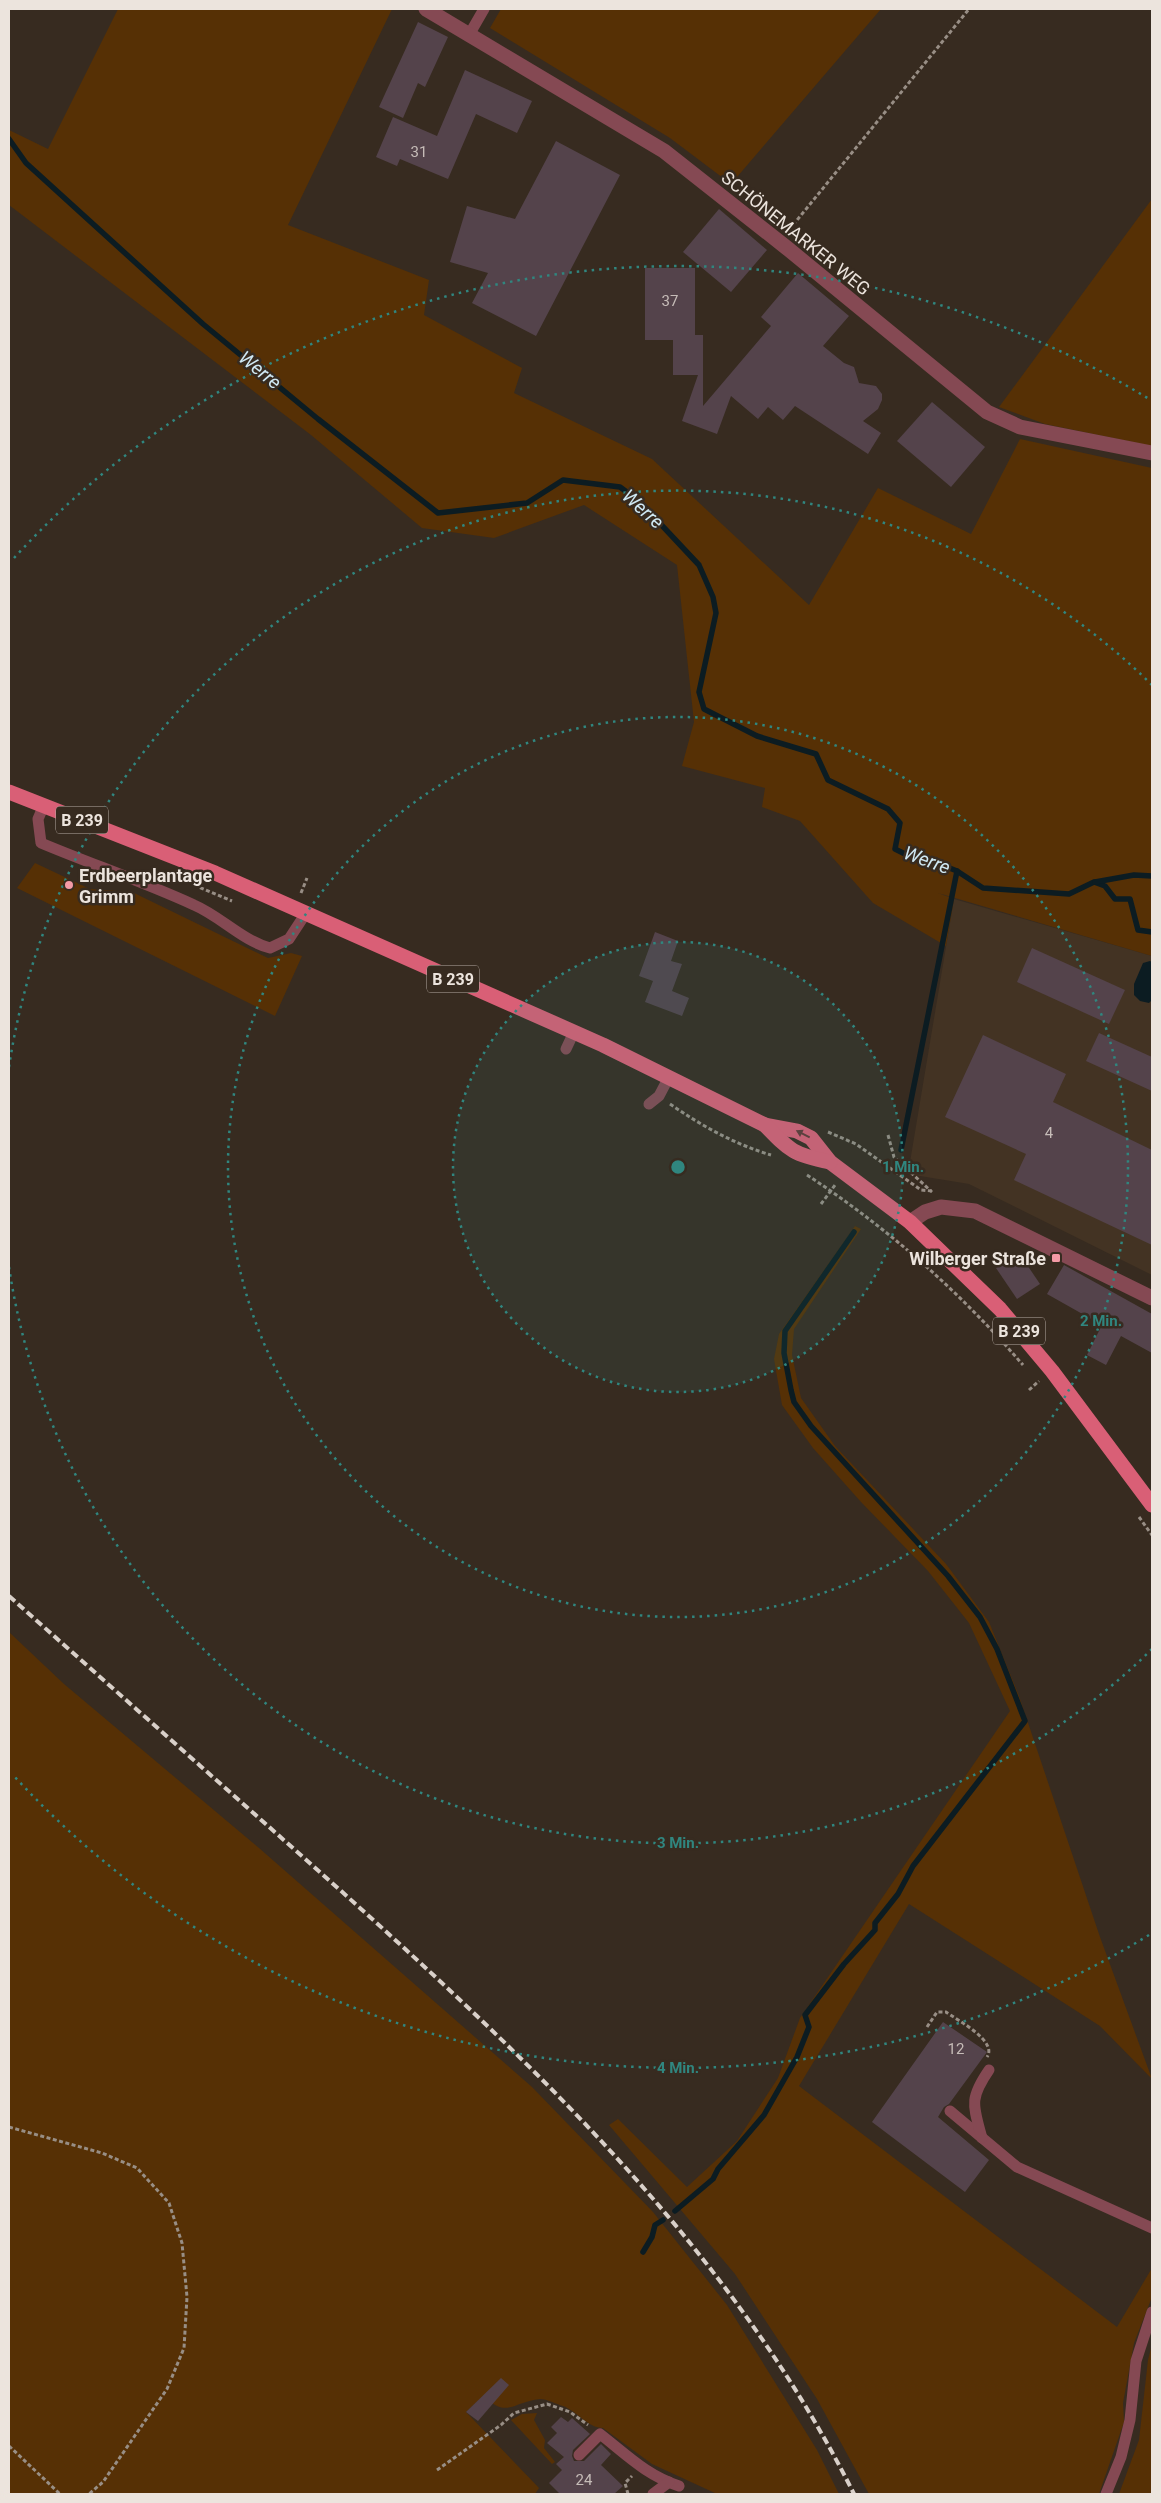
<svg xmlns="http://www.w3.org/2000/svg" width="1161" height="2503" viewBox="0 0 1161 2503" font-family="Roboto,sans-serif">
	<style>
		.built { fill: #433323 }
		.green { fill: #563005 }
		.water { fill: #0c1c22 }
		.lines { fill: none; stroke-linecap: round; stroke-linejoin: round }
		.stream { stroke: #0c1c22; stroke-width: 5.5 }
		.building { fill: #54434b }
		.path { stroke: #988e85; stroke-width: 3; stroke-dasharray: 4 2.5; stroke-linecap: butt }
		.service { stroke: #854953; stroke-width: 11 }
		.minor { stroke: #854953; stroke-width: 15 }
		.tertiary { stroke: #854953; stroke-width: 15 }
		.primary { stroke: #d95f76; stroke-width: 15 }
		.rail { stroke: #d9d0c9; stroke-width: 4; stroke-dasharray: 8 4; stroke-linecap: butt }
		.oneway { fill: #603836 }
		.ring { fill: none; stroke: #30867f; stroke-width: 2.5; stroke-dasharray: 2.5 5 }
		.poi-dot { fill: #f49aa6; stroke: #372b20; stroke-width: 2 }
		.labels { text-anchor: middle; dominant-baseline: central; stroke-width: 5; stroke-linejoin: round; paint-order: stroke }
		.number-label { font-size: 15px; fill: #c6bcb8 }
		.shield { fill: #372b20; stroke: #b6aca4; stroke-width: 1 }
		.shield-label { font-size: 16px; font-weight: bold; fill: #ece4dd }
		.street-label { font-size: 18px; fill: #ece4dd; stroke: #372b20 }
		.poi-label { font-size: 18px; font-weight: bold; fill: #ece4dd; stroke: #372b20; text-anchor: start }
		.water-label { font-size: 19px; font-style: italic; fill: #d0e9f4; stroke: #372b20 }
		.centre { fill: #30867f; stroke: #372b20; stroke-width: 2.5 }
		.ring-label { font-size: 15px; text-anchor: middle; font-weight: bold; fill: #30867f; stroke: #372b20; stroke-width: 5; stroke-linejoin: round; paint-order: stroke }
	</style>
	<rect width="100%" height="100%" fill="#372b20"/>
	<polygon class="built" points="954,899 1152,956 1152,1275 969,1184 908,1174"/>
	<g class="green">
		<polygon points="118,9 392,9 288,225 429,280 424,315 522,368 514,393 652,459 809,605 878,488 971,534 1020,439 1152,468 1152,956 938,893 954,899 946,946 873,903 800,821 762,807 765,788 682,766 694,722 677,565 584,505 494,538 422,528 311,435 9,205 9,130 48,149"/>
		<polygon points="501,9 881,9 731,184 670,138 490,28"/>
		<polygon points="1152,199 1152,446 1045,424 999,407"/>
		<polygon points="35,863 90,889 132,892 268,958 291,953 302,956 275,1016 17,888"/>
		<polygon points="855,1226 861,1229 794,1329 792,1355 801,1398 835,1446 946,1564 989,1622 1019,1696 1100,1937 1152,2079 1100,2026 909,1904 799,2086 1117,2327 1152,2268 1152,2297 1134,2343 1123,2403 1124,2422 1099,2494 869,2494 817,2399 735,2274 609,2125 618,2119 687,2187 737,2141 778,2078 800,2018 1010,1711 969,1623 928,1571 861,1502 813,1448 782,1405 774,1359 779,1334"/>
		<path d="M 9,1632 L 64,1684 L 259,1848 L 532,2087 L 653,2212 L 727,2305 L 817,2450 L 839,2494 L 717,2494 L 652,2464 L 603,2428 C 588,2428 577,2411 563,2406 C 556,2404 547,2399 540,2399 C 515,2401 505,2420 484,2395 L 466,2412 L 539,2488 L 535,2494 L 9,2494 Z"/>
		<polygon points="1152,2344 1152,2494 1119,2494 1139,2440 1148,2360"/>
		<polygon points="537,2413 534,2420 545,2440 544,2448 555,2462 552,2464 511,2420 522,2414"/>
	</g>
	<polygon class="water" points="1150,961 1152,962 1152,1000 1149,1003 1140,1001 1134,995 1134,984 1143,963"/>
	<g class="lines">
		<g class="stream">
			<polyline points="9,139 26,163 203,324 318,419 438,513 527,503 563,480 620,487 639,501 699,565 713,597 716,613 699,692 704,709 757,736 816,754 828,780 888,809 900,823 895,849 913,858 937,863 957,871 983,888 1069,894 1094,882 1105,886 1115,899 1130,899 1138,930 1152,932"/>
			<polyline points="1095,882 1134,875 1152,876"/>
			<polyline points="901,1150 957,871"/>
			<polyline points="675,2211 713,2179 718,2169 764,2115 797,2057 809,2027 805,2015 844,1964 875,1930 875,1923 898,1894 913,1866 1025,1721 997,1649 980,1617 948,1576 811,1426 794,1402 791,1390 784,1353 785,1331 854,1232"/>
			<polyline points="643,2252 652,2237 655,2225 663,2220"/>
		</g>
	</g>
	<g class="building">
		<polygon points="418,22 448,37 425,87 418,83 403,118 379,107"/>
		<polygon points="465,70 532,101 517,133 476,114 448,179 400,159 397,166 376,157 393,117 437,136"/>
		<polygon points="556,141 620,175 536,336 472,303 488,273 450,262 467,206 515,219"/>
		<polygon points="719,209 767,250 731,292 683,252"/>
		<polygon points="645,268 695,268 695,335 703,335 703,406 771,326 761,317 798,273 849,316 823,346 844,363 854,367 859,383 876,386 882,394 882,400 878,409 863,421 881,433 868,454 795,406 783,420 768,407 758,419 731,396 717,434 682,421 698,375 673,375 673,340 645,340"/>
		<polygon points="932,402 985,447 951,487 897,441"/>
		<polygon points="655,932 678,941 671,961 682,964 672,991 689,998 682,1016 645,1002 653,981 639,976"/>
		<polygon points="1032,948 1125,990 1109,1024 1017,982"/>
		<polygon points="1099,1033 1152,1057 1152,1091 1086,1061"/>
		<polygon points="983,1035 1066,1074 1053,1102 1152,1150 1152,1245 1014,1180 1026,1154 945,1117"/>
		<polygon points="1019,1253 1040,1284 1017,1299 996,1268"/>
		<polygon points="1064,1265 1152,1314 1152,1353 1121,1336 1106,1365 1087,1355 1102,1325 1047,1294"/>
		<polygon points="943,2022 987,2052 949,2104 944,2107 938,2117 989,2160 965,2192 872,2122"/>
		<polygon points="501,2378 509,2385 478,2421 466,2412"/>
		<polygon points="561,2417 568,2422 572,2418 590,2434 573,2450 572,2456 574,2461 584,2461 601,2444 611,2454 601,2465 623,2486 614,2494 560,2494 549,2483 562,2470 556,2464 564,2457 547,2443 557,2433 551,2427"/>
	</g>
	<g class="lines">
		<g class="path">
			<polyline points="789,230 969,9"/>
			<polyline points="194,885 232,901"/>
			<polyline points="301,893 307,878"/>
			<path d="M 670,1104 C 702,1126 734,1144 771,1155"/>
			<polyline points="828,1132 856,1144 921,1190 932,1191"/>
			<polyline points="888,1135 894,1157 932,1192"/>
			<path d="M 807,1175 C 888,1228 960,1292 1023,1365"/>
			<polyline points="821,1204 835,1185"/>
			<polyline points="1029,1390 1039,1381"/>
			<polyline points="1139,1517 1152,1535"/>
			<path d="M 927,2027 L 937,2012 L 946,2012 C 957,2020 998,2041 987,2057"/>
			<polyline points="9,2127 102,2153 137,2168 169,2203 182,2243 187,2297 184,2348 167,2389 103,2482 89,2494"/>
			<polyline points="9,2446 60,2494"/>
			<polyline points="437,2470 501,2425 514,2413 547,2404 570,2412 588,2425"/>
			<polyline points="628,2494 625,2483 632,2476"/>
		</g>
		<g class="service">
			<polyline points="469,35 484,9"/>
			<path d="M 44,805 L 38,819 L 41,843 C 91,864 144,882 194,905 C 220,916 243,941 270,948 L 289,939 L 306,913"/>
			<polyline points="566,1049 574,1032"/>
			<polyline points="649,1104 659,1096 669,1077"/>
			<polyline points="950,2111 1017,2167 1152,2228"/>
			<path d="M 982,2138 C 973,2105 969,2099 989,2070"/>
			<path d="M 579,2455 L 600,2434 C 627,2455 646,2475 679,2486"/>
			<polyline points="653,2494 669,2482"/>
			<polyline points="1106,2494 1121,2457 1130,2420 1136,2361 1152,2312"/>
		</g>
		<polyline class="minor" points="426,9 664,151 787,248 987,412 1020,427 1152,453"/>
		<polyline class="tertiary" points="910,1222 925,1212 941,1207 975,1211 1152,1298"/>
		<g class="primary">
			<polyline points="9,792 215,873 603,1045 765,1125 797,1131 811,1138 830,1162 910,1222 1000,1309 1052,1371 1152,1505"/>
			<path d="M 765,1125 C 790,1151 794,1155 830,1162"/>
		</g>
		<path class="rail" d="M 9,1596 C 119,1694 230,1792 340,1890 C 538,2068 733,2252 854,2494"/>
	</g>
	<defs><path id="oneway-solid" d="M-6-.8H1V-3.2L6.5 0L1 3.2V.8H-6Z" transform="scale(1.25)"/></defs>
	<use class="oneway" href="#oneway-solid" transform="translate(803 1134) rotate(-153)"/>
	<circle cx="678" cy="1167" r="225" fill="#30867f" fill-opacity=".12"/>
	<g class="ring">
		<circle cx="678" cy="1167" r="225"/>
		<circle cx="678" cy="1167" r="450"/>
		<path d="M1152 1649A676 676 0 0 1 9 1267M9 1067A676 676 0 0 1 1152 685"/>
		<path d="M1149 1935A901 901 0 0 1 14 1776M14 558A901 901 0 0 1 1149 399"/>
	</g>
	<g class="poi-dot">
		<circle cx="69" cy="885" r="5"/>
		<rect x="1051" y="1253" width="10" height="10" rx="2.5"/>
	</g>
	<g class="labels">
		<g class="number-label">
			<text x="419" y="152">31</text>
			<text x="670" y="301">37</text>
			<text x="1049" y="1133">4</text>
			<text x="956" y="2049">12</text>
			<text x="584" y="2480">24</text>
		</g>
		<g class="shield">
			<rect x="56" y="806.5" width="52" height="27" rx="4"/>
			<rect x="427" y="965.5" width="52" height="27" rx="4"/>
			<rect x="993" y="1317.5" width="52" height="27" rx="4"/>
		</g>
		<g class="shield-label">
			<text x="82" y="820">B 239</text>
			<text x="453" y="979">B 239</text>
			<text x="1019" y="1331">B 239</text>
		</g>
		<g class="street-label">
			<text transform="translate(796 233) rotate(39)">SCHÖNEMARKER WEG</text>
		</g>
		<g class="poi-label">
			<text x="79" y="875">Erdbeerplantage<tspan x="79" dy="21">Grimm</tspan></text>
			<text x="1046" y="1258" text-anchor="end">Wilberger Straße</text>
		</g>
		<g class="water-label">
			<text transform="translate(260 370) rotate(39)">Werre</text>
			<text transform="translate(643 509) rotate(42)">Werre</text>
			<text transform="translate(927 860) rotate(20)">Werre</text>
		</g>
	</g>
	<circle cx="678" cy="1167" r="8" class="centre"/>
	<g class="ring-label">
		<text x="903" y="1172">1 Min.</text>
		<text x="1101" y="1326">2 Min.</text>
		<text x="678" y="1848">3 Min.</text>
		<text x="678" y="2073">4 Min.</text>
	</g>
	<rect width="1161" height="2503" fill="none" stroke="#ece4dd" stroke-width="20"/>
</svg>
